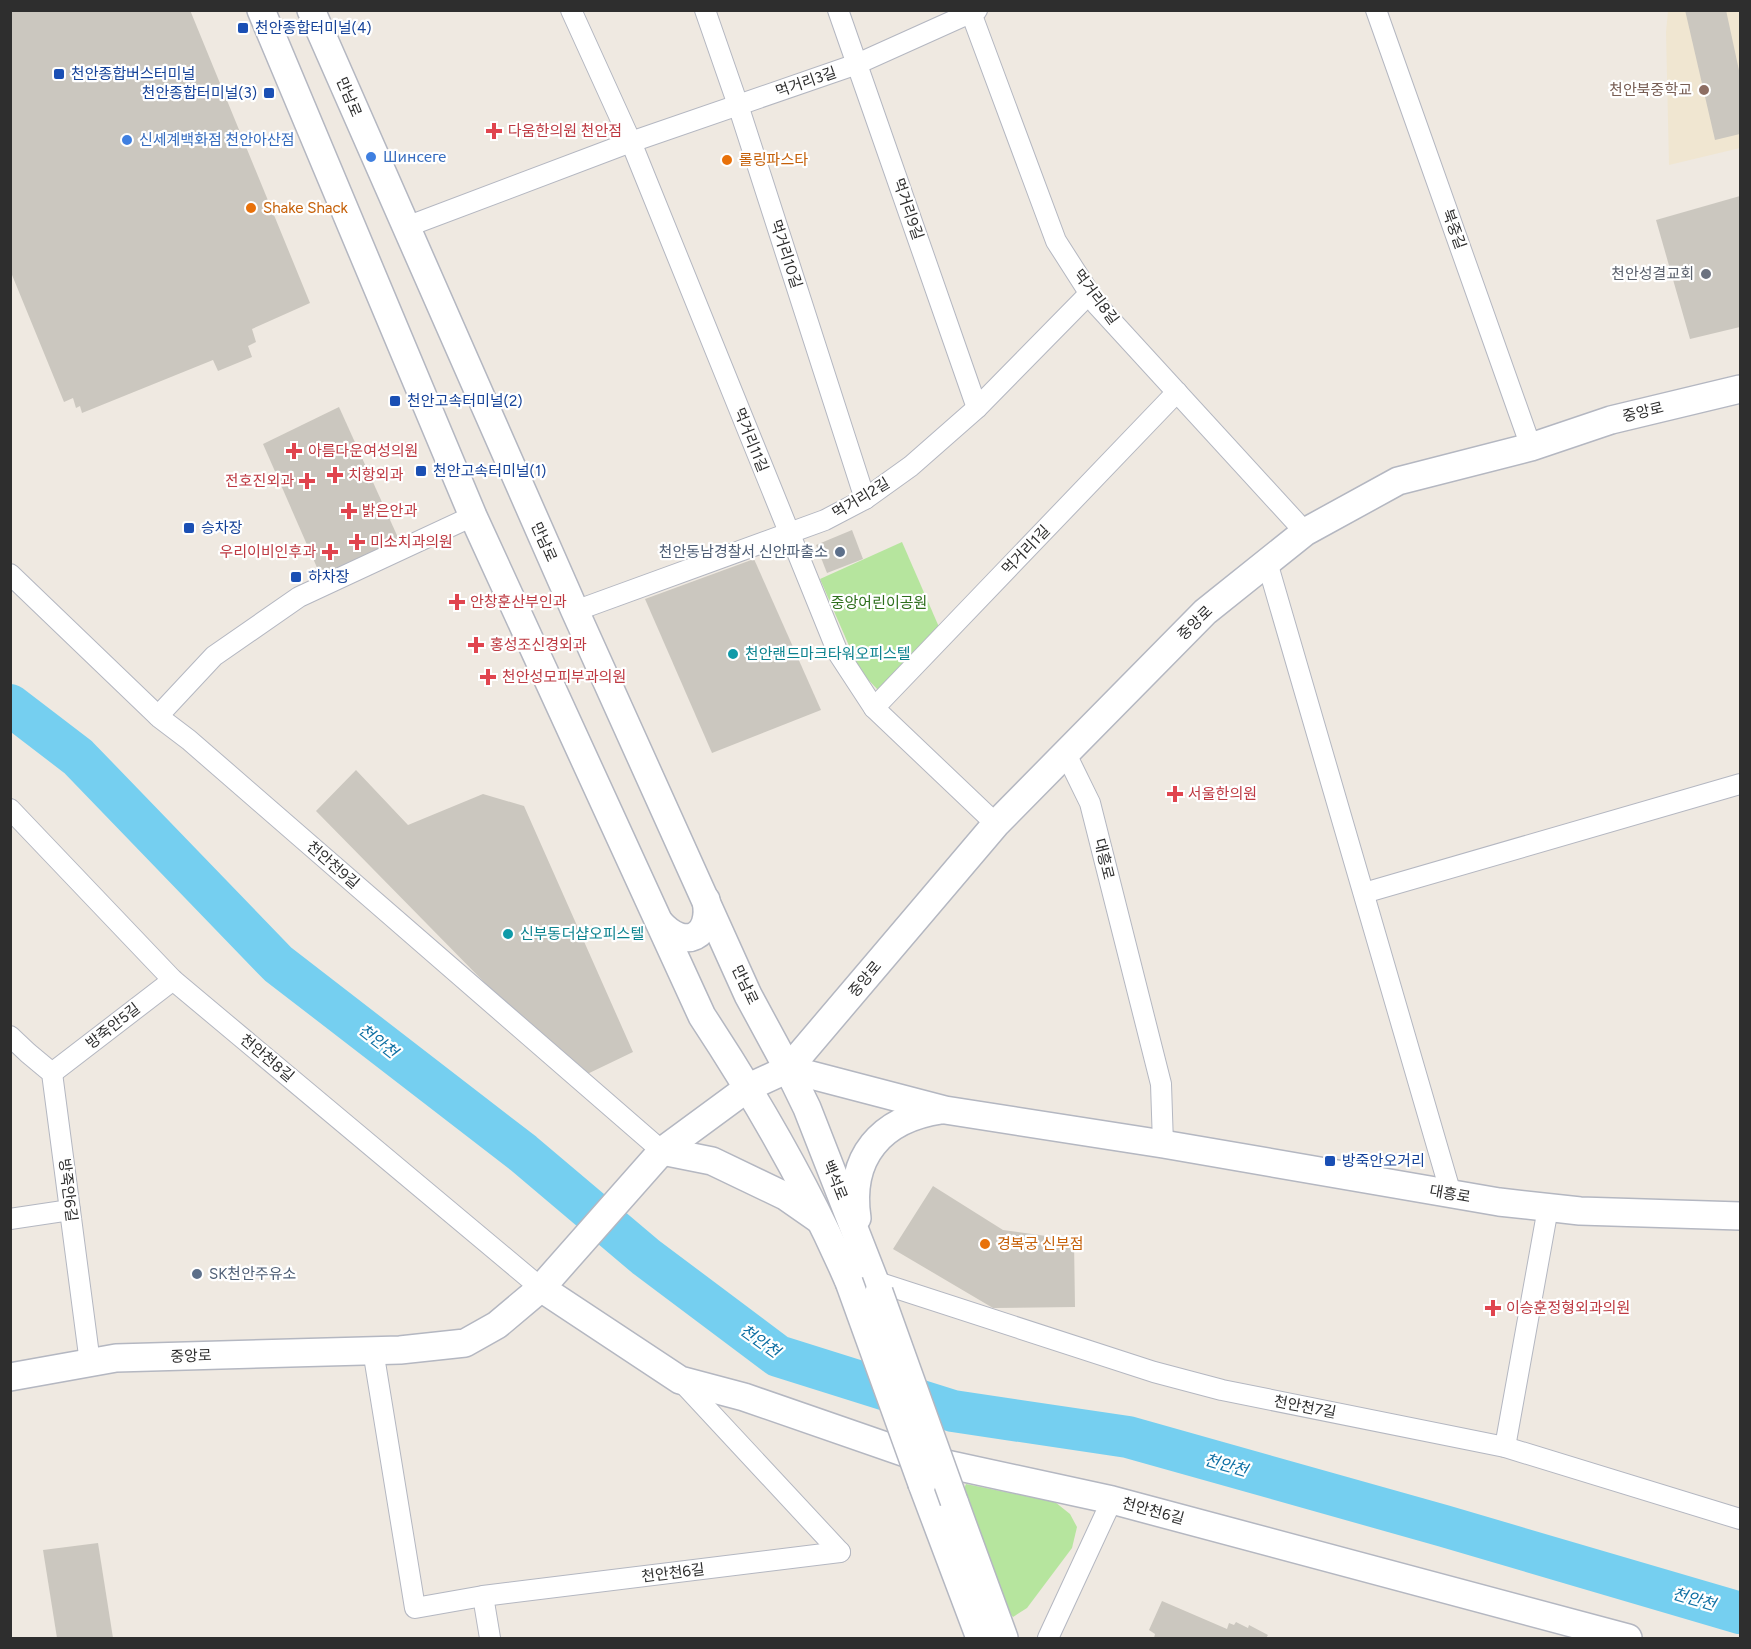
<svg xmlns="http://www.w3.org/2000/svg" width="1751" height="1649" viewBox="0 0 1751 1649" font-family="Figtree,'Noto Sans KR',sans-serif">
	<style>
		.education { fill: #f0e6d1 }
		.green { fill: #b6e59e }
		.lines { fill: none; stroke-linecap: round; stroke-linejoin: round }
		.river { stroke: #75cff0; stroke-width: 42 }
		.building { fill: #cbc7bf }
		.street-casing { stroke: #b4b7c1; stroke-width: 22 }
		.secondary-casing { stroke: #b4b7c1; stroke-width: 30 }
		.street { stroke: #fff; stroke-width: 20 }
		.secondary { stroke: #fff; stroke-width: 27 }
		.secondary-bridge-casing { stroke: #b4b7c1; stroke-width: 30; stroke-linecap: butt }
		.secondary-bridge { stroke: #fff; stroke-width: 27 }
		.transit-dot { fill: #1a4fb4; stroke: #fff; stroke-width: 2 }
		.education-dot { fill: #8d6e63; stroke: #fff; stroke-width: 2 }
		.health-dot { fill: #e0444e; stroke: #fff; stroke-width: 2 }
		.shop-dot { fill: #3f7fe0; stroke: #fff; stroke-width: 2 }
		.food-dot { fill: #e8710a; stroke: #fff; stroke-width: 2 }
		.worship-dot { fill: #6b7280; stroke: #fff; stroke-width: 2 }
		.service-dot { fill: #5c6f8a; stroke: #fff; stroke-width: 2 }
		.culture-dot { fill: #0f9aa8; stroke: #fff; stroke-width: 2 }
		.labels { text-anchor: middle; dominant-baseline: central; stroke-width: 4.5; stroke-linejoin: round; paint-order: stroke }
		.transit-label { font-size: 15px; fill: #164399; stroke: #fff; text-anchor: start }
		.street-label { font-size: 15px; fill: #2e2e2e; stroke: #fff }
		.education-label { font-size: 15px; fill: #785e54; stroke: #fff; text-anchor: end }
		.health-label { font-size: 15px; fill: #be3a42; stroke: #fff; text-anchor: start }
		.shop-label { font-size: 15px; fill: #366cbe; stroke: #fff; text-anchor: start }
		.food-label { font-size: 15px; fill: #c56008; stroke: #fff; text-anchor: start }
		.worship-label { font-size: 15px; fill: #5b616d; stroke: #fff; text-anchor: end }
		.service-label { font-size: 15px; fill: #4e5e75; stroke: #fff; text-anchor: end }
		.park-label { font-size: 15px; fill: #2c6e1b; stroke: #fff }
		.culture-label { font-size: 15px; fill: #0d838f; stroke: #fff; text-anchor: start }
		.water-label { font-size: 16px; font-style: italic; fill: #0d6fa3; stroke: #fff }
	</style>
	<rect width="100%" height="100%" fill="#efe9e1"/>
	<polygon class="education" points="1668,11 1740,11 1740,148 1669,165 1666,32"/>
	<g class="green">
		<polygon points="902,542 939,627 878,690 860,671 820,579"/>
		<polygon points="966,1484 1055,1502 1070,1514 1077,1527 1072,1548 1027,1608 1013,1617 1003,1606 963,1491"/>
	</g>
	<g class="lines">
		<polyline class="river" points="10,705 78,757 278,964 523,1153 646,1257 778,1356 953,1411 1128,1437 1444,1526 1740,1613"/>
	</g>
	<g class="building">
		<polygon points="10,10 190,10 310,303 252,329 256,342 248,346 252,357 218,371 213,360 82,413 80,406 76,408 73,398 64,402 10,270"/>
		<polygon points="1685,10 1726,10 1740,75 1740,134 1715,140"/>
		<polygon points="1740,196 1740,327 1690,339 1656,220"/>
		<polygon points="339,407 400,542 322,579 263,444"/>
		<polygon points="852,530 863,559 827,573 816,545"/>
		<polygon points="754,559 821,710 712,753 645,599"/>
		<polygon points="356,770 408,825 483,794 524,806 633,1052 581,1077 556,1045 543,1042 316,811"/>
		<polygon points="933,1186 1003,1230 1074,1240 1075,1307 993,1308 893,1249"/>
		<polygon points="98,1543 113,1638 57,1638 43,1550"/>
		<polygon points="1162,1601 1227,1629 1229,1623 1234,1625 1236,1622 1248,1628 1249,1625 1268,1635 1266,1638 1154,1638 1155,1634 1149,1630"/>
	</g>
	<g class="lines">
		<defs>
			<g id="street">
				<polyline points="571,10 631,142 838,653 874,708 996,824"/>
				<polyline points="705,10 738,105 865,499"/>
				<polyline points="838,10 977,408"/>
				<polyline points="970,10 1056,241 1097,305 1305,532"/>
				<polyline points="1376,10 1531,447"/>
				<polyline points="406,227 631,142 857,64 977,10"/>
				<polyline points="1267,562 1451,1194"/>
				<polyline points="10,574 160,718 189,740 662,1151"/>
				<polyline points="575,611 825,520 865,499 911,466 977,408 1090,293"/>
				<polyline points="874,708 1177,392"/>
				<polyline points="158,716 214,656 299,597 473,516"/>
				<polyline points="1066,754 1090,803 1161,1084 1163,1144"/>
				<polyline points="10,809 173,980 541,1288"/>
				<polyline points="1364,893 1740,784"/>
				<polyline points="10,1036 28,1053 52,1073 90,1363"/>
				<polyline points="52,1073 173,980"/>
				<polyline points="10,1219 70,1210"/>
				<polyline points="874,1281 1154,1372 1222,1390 1505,1447 1740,1519"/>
				<polyline points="373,1350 415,1608 483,1596 840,1552"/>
				<polyline points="680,1380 840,1552"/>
				<polyline points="1505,1447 1548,1208"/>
				<polyline points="483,1596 490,1638"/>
				<polyline points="1048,1638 1112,1500"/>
			</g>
			<g id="secondary">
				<path d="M 261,10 L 473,516 L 702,1016 C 758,1101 809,1189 849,1282"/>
				<polyline points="311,10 575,611 748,995 788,1069 807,1108 879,1292"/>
				<path d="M 660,923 C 685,951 713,937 706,900"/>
				<polyline points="788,1069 945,1110 1163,1144 1499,1202 1580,1211 1740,1216"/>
				<polyline points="662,1151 712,1161 785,1196 818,1219"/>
				<path d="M 857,1218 C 848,1157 881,1119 941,1110"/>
				<polyline points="541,1288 680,1380 744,1397 923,1459 1112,1500 1628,1638"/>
				<polyline points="10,1377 116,1358 400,1350 465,1343 497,1325 541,1288 662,1151 749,1087 788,1069 996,824 1205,612 1305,532 1398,481 1531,447 1611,420 1740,389"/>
				<polyline points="922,1484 980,1638"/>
				<polyline points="954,1501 1004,1638"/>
			</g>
		</defs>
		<use href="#street" class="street-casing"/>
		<use href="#secondary" class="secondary-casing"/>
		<use href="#street" class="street"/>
		<use href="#secondary" class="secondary"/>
		<defs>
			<g id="secondary-bridge">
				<polyline points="849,1282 922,1484"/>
				<polyline points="879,1292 954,1501"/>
			</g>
		</defs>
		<use href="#secondary-bridge" class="secondary-bridge-casing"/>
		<use href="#secondary-bridge" class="secondary-bridge"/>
	</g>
	<g class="transit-dot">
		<rect x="237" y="22" width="12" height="12" rx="3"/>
		<rect x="53" y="68" width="12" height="12" rx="3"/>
		<rect x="263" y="87" width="12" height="12" rx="3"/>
		<rect x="389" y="395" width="12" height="12" rx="3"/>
		<rect x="415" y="465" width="12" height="12" rx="3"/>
		<rect x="183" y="522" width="12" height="12" rx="3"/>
		<rect x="290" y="571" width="12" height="12" rx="3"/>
		<rect x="1324" y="1155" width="12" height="12" rx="3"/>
	</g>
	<circle class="education-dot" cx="1704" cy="90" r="6"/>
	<g class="health-dot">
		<path d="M491 122h6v6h6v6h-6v6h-6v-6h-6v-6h6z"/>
		<path d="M291 442h6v6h6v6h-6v6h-6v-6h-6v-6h6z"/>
		<path d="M332 466h6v6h6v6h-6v6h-6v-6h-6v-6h6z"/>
		<path d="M304 472h6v6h6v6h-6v6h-6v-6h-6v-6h6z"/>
		<path d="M346 502h6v6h6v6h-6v6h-6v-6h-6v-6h6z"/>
		<path d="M354 533h6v6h6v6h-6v6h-6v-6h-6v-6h6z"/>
		<path d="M327 543h6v6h6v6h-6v6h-6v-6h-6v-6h6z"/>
		<path d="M454 593h6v6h6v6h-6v6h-6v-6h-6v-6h6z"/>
		<path d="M473 636h6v6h6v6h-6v6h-6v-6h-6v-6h6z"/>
		<path d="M485 668h6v6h6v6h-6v6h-6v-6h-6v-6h6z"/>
		<path d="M1172 785h6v6h6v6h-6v6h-6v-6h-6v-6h6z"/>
		<path d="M1490 1299h6v6h6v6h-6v6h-6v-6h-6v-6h6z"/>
	</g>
	<g class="shop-dot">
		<circle cx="127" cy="140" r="6"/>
		<circle cx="371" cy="157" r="6"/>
	</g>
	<g class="food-dot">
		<circle cx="727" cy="160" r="6"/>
		<circle cx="251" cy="208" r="6"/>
		<circle cx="985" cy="1244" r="6"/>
	</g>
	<circle class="worship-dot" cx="1706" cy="274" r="6"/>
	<g class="service-dot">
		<circle cx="840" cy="552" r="6"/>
		<circle cx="197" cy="1274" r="6"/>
	</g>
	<g class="culture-dot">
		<circle cx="733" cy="654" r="6"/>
		<circle cx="508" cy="934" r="6"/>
	</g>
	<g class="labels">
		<g class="transit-label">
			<text x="255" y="28">천안종합터미널(4)</text>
			<text x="71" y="74">천안종합버스터미널</text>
			<text x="257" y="93" text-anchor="end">천안종합터미널(3)</text>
			<text x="407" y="401">천안고속터미널(2)</text>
			<text x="433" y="471">천안고속터미널(1)</text>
			<text x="201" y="528">승차장</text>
			<text x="308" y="577">하차장</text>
			<text x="1342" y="1161">방죽안오거리</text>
		</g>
		<g class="street-label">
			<text transform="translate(806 82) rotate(-19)">먹거리3길</text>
			<text transform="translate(349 97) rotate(67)">만남로</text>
			<text transform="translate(908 209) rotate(71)">먹거리9길</text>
			<text transform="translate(1454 229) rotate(70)">북중길</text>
			<text transform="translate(786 254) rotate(72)">먹거리10길</text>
			<text transform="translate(1096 297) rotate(53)">먹거리8길</text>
			<text transform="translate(1643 412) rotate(-14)">중앙로</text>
			<text transform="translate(751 440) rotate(68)">먹거리11길</text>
			<text transform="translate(861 498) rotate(-31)">먹거리2길</text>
			<text transform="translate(544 542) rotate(66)">만남로</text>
			<text transform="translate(1026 550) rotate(-46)">먹거리1길</text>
			<text transform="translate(1195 623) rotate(-44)">중앙로</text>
			<text transform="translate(1104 859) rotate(76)">대흥로</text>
			<text transform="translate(333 865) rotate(41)">천안천9길</text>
			<text transform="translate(865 979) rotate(-50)">중앙로</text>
			<text transform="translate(745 985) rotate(65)">만남로</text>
			<text transform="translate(113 1026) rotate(-38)">방죽안5길</text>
			<text transform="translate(267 1058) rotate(40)">천안천8길</text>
			<text transform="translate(835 1180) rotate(68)">백석로</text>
			<text transform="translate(68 1190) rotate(83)">방죽안6길</text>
			<text transform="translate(1450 1194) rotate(10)">대흥로</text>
			<text transform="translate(191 1356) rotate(-2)">중앙로</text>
			<text transform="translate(1305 1407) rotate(11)">천안천7길</text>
			<text transform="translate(1153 1511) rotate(15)">천안천6길</text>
			<text transform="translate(673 1573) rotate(-7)">천안천6길</text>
		</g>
		<g class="education-label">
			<text x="1692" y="90">천안북중학교</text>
		</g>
		<g class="health-label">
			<text x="508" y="131">다움한의원 천안점</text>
			<text x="308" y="451">아름다운여성의원</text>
			<text x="348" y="475">치항외과</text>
			<text x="294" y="481" text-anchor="end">전호진외과</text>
			<text x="362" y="511">밝은안과</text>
			<text x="370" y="542">미소치과의원</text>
			<text x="316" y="552" text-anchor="end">우리이비인후과</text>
			<text x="470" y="602">안창훈산부인과</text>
			<text x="490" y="645">홍성조신경외과</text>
			<text x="502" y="677">천안성모피부과의원</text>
			<text x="1188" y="794">서울한의원</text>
			<text x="1506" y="1308">이승훈정형외과의원</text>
		</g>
		<g class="shop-label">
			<text x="139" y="140">신세계백화점 천안아산점</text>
			<text x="383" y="157">Шинсеге</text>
		</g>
		<g class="food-label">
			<text x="739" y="160">롤링파스타</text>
			<text x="263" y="208">Shake Shack</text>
			<text x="997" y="1244">경복궁 신부점</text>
		</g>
		<g class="worship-label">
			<text x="1694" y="274">천안성결교회</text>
		</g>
		<g class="service-label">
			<text x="828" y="552">천안동남경찰서 신안파출소</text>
			<text x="209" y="1274" text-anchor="start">SK천안주유소</text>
		</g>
		<g class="park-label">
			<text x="879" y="603">중앙어린이공원</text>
		</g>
		<g class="culture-label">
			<text x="745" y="654">천안랜드마크타워오피스텔</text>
			<text x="520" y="934">신부동더샵오피스텔</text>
		</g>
		<g class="water-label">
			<text transform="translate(378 1041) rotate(38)">천안천</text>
			<text transform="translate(760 1341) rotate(35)">천안천</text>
			<text transform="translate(1226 1465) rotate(16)">천안천</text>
			<text transform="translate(1694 1599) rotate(16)">천안천</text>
		</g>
	</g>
	<rect width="1751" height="1649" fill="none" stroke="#2e2e2e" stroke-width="24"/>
</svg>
